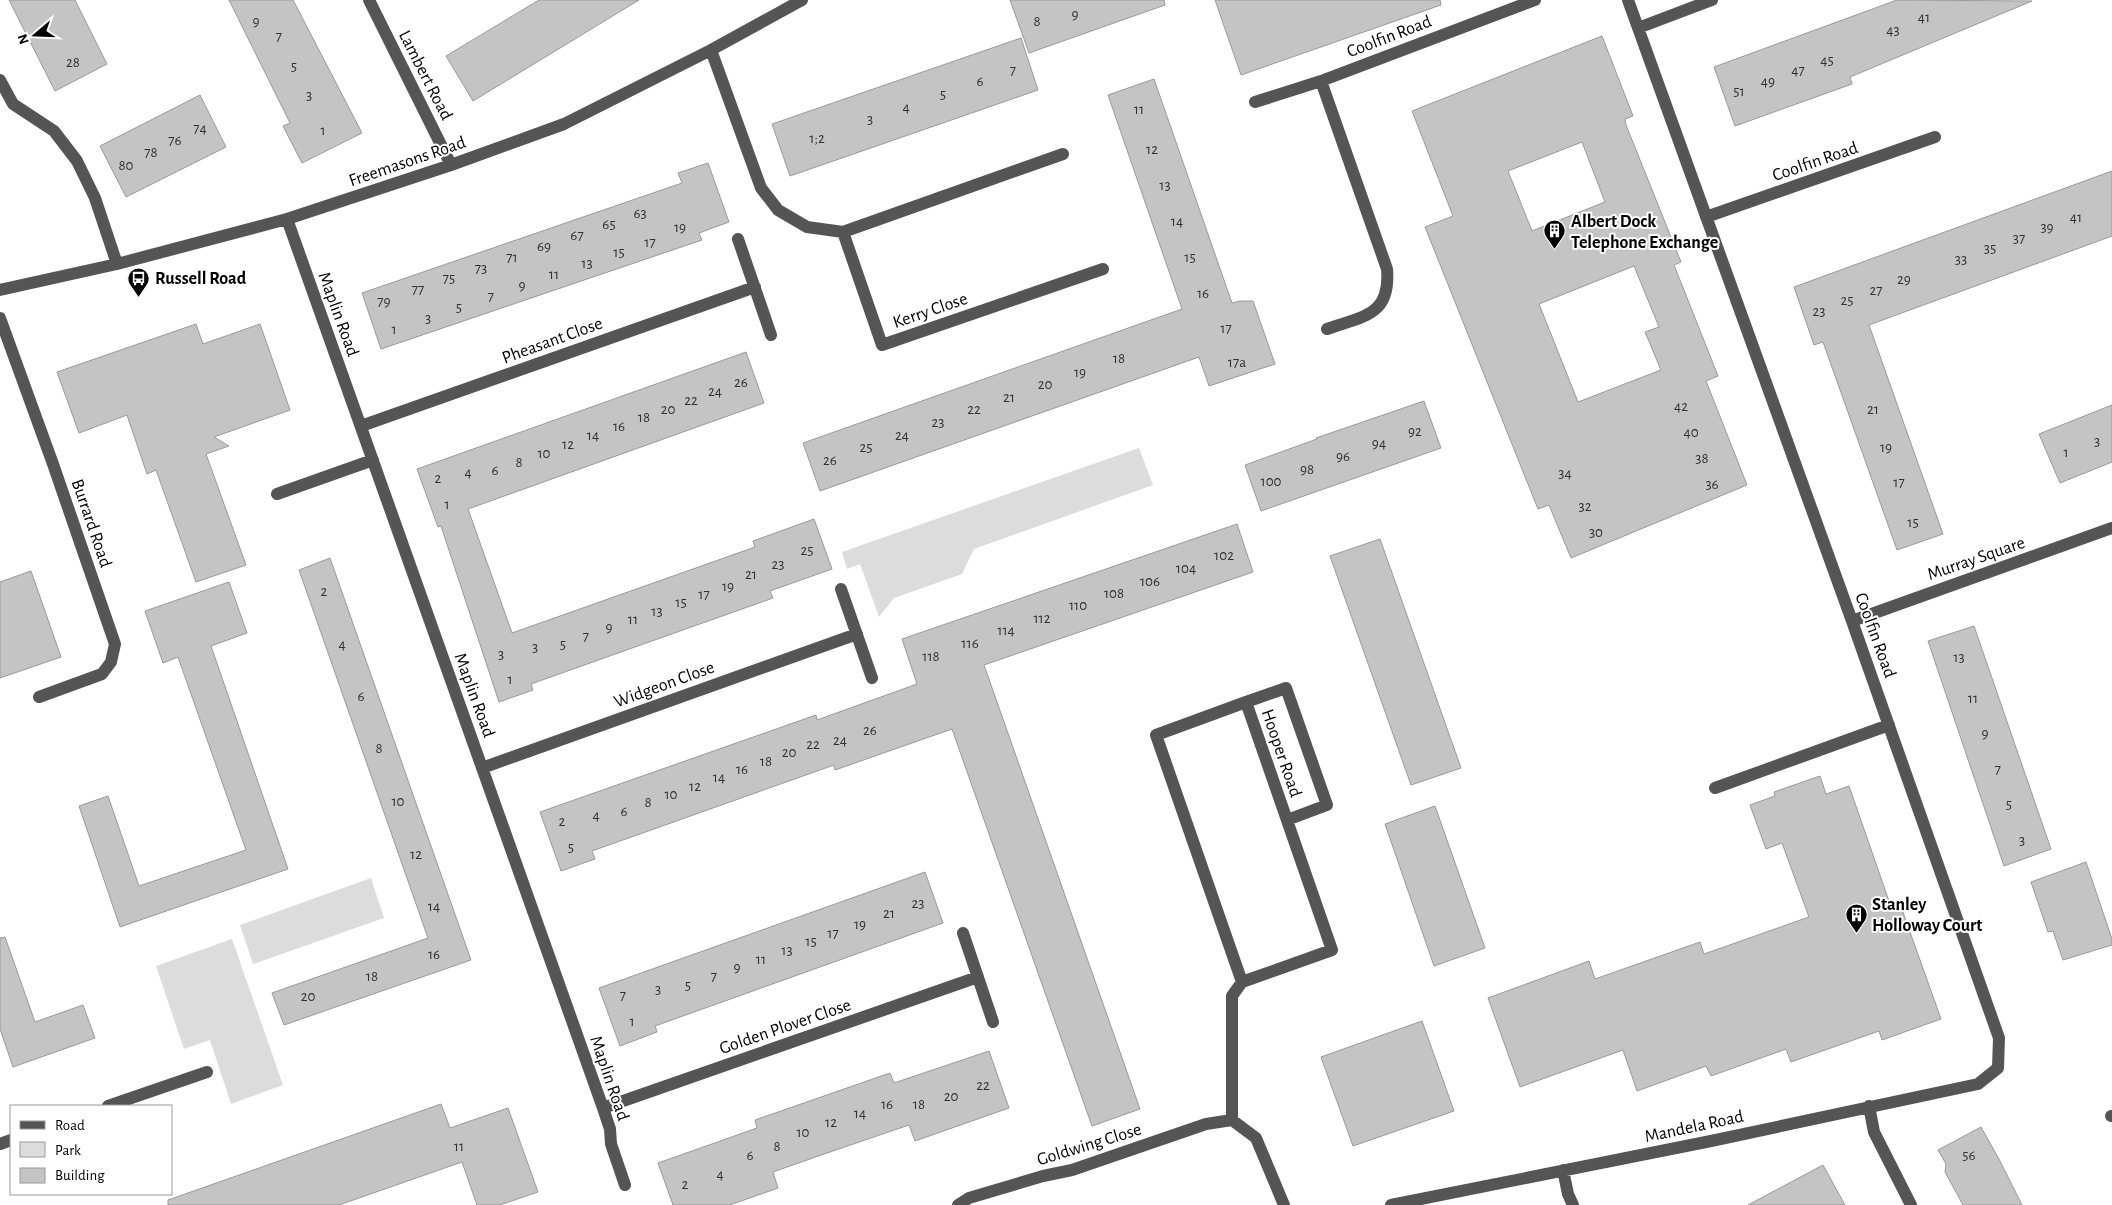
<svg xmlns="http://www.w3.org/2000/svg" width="2112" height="1205" font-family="'Alegreya Sans',sans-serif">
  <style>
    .green { fill: #dcdcdc }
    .building { fill: #c4c4c4; stroke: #999; fill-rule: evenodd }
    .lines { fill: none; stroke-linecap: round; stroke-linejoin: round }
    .minor { stroke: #555; stroke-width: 12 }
    .labels { text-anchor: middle; stroke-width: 4; stroke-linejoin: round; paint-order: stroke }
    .number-label { font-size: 15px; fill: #313131 }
    .street-label { font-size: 18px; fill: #000; stroke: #fff }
    .poi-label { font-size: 18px; font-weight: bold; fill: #000; stroke: #fff; text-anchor: start }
  </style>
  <rect width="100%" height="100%" fill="#fff"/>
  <path class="green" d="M 1139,448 L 1153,485 L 974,549 L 962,574 L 894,598 L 879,617 L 860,564 L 847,569 L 842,552 Z
    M 371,878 L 384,918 L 253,964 L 240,925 Z
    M 232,939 L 283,1085 L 231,1104 L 210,1040 L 184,1049 L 156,966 Z"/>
  <path class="building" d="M 9,0 L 75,0 L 107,64 L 55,91 Z
    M 229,0 L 293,0 L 362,133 L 302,163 L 283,126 L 290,123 Z
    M 539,0 L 639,0 L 473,101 L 446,56 Z
    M 1010,0 L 1164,0 L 1165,5 L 1029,53 Z
    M 1215,0 L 1440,0 L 1441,5 L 1241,75 Z
    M 1897,0 L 2032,1 L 1850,77 L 1852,84 L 1735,126 L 1714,67 Z
    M 1602,36 L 1633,116 L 1625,119 L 1626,125 L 1681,262 L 1674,265 L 1718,376 L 1706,381 L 1747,485 L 1571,558 L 1549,505 L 1538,509 L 1425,227 L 1453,216 L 1412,111 ZM 1582,142 L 1605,202 L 1532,231 L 1508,171 ZM 1634,266 L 1659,327 L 1645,332 L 1661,370 L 1578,402 L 1539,304 Z
    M 1021,38 L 1038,90 L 790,176 L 772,124 Z
    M 1154,79 L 1232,303 L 1240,301 L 1253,301 L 1275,364 L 1209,386 L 1199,357 L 820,491 L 803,443 L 1182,309 L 1108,95 Z
    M 200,95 L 226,147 L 126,197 L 100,146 Z
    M 708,163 L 729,222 L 699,233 L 702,240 L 381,349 L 362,293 L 682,183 L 678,173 Z
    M 2112,171 L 2112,236 L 1869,325 L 1943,534 L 1897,550 L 1823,342 L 1814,345 L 1794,287 Z
    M 196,324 L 203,344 L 260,324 L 290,410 L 214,437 L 229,446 L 206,454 L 246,565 L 196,582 L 156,470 L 147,474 L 127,415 L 79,433 L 57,372 Z
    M 746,352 L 764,403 L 468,509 L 512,633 L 755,547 L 753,541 L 814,519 L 832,569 L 770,591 L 773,598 L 531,684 L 533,690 L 499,702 L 441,526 L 438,527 L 417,469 Z
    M 1424,401 L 1441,448 L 1261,511 L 1245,465 L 1317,439 L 1316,438 Z
    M 2112,405 L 2112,462 L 2060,483 L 2039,434 Z
    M 1237,524 L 1253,572 L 984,665 L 1140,1109 L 1092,1126 L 952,729 L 835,770 L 834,765 L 592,851 L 595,859 L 561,871 L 540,812 L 816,715 L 817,720 L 917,684 L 902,639 Z
    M 1380,539 L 1461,768 L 1411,785 L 1330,556 Z
    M 330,558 L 471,960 L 284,1025 L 272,993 L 428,938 L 299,570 Z
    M 31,571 L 61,657 L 0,678 L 0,582 Z
    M 229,582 L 247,633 L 211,646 L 288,869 L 120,927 L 79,806 L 108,796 L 139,886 L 246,850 L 178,657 L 163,663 L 145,611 Z
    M 1974,626 L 2051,849 L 2004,866 L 1928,641 Z
    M 1820,776 L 1826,794 L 1849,786 L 1890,904 L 1899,901 L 1941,1019 L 1882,1040 L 1879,1031 L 1791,1062 L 1786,1049 L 1711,1076 L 1706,1066 L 1637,1091 L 1623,1050 L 1520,1087 L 1488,998 L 1589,961 L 1595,979 L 1700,942 L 1704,954 L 1809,917 L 1782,843 L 1766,849 L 1750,805 L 1775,796 L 1774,792 Z
    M 1435,806 L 1485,948 L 1434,966 L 1385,824 Z
    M 2086,862 L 2112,939 L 2112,945 L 2063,960 L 2053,931 L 2048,932 L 2031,882 Z
    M 925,872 L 943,923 L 655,1026 L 657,1032 L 620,1046 L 599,988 Z
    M 5,937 L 35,1022 L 83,1005 L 95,1038 L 13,1067 L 0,1029 L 0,938 Z
    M 1422,1021 L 1454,1111 L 1353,1146 L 1321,1057 Z
    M 989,1051 L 1009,1108 L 915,1141 L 909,1125 L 827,1153 L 773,1172 L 778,1188 L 730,1205 L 673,1205 L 658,1163 L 757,1128 L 755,1120 L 890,1073 L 894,1083 Z
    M 441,1104 L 450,1128 L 508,1108 L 538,1192 L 500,1205 L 477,1205 L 462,1162 L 339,1205 L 168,1205 L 168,1200 Z
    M 1981,1127 L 2000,1161 L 2022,1205 L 1963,1205 L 1945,1172 L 1946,1164 L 1938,1150 Z
    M 1823,1165 L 1845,1205 L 1748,1205 Z"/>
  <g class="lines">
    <path class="minor" d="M 369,0 L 451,165
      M 1638,28 L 1712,0
      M 711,50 L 761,188 L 778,210 L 807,227 L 843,232 L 1063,154
      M 0,80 L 13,104 L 54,131 L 77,161 L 95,198 L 117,264
      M 1321,81 L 1387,269 C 1391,316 1363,316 1327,329
      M 1255,102 L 1321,81 L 1535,0
      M 1706,217 L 1935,137
      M 287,219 L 603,1108 L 610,1129 L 611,1144 L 625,1185
      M 843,232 L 882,345 L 1103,269
      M 738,239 L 771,335
      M 0,290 L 117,264 L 287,219 L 451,165 L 564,124 L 711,50 L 802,0
      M 0,318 L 53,464 L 115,644 L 111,662 L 102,674 L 39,697
      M 361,426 L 755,287
      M 277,494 L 373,460
      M 841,589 L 872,678
      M 1852,621 L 2112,528
      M 1246,702 L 1286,688 L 1327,805 L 1287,820
      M 482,768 L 857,634
      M 1715,788 L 1889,725
      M 963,933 L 993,1022
      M 1242,982 L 1156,735 L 1246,702 L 1332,950 L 1242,982 L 1232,996 L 1232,1120 L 1256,1138 L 1284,1205
      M 108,1106 L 207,1072
      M 1869,1106 L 1874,1132 L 1911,1205
      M 603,1108 L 978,977
      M 2111,1116 L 2112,1116
      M 0,1144 L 11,1140
      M 1563,1170 L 1568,1194 L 1573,1205
      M 958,1205 L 969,1198 L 1043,1176 L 1072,1170 L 1206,1124 L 1232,1120
      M 1391,1205 L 1711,1141 L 1978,1084 L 1998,1068 L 1999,1038 L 1852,621 L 1628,0"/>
  </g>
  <defs>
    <symbol id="building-pin" viewBox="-11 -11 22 30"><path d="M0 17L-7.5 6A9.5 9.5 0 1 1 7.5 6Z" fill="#000" stroke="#fff"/><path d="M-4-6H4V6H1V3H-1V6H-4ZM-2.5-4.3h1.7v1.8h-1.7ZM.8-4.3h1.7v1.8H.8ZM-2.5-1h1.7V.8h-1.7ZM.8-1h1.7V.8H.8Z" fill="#fff"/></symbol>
    <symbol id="bus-pin" viewBox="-11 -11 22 30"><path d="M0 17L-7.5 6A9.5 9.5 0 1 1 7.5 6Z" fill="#000" stroke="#fff"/><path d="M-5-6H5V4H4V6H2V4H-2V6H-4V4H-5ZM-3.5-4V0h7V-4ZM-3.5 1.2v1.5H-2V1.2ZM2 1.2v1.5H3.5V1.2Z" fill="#fff"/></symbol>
  </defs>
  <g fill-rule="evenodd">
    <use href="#building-pin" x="1542" y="218" width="25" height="34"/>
    <use href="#bus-pin" x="126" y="266" width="25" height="34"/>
    <use href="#building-pin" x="1844" y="902" width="25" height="34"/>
  </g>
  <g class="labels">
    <g class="number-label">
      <text x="1075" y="19">9</text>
      <text x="1924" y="22">41</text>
      <text x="256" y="26">9</text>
      <text x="1037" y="26">8</text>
      <text x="1893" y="35">43</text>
      <text x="279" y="41">7</text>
      <text x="1827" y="65">45</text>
      <text x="73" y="67">28</text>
      <text x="294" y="71">5</text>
      <text x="1013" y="75">7</text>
      <text x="1798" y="75">47</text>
      <text x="980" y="86">6</text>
      <text x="1768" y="86">49</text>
      <text x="1739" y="96">51</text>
      <text x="943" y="99">5</text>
      <text x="309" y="100">3</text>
      <text x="906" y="112">4</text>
      <text x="1139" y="114">11</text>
      <text x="870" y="124">3</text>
      <text x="200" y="133">74</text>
      <text x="323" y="135">1</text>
      <text x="817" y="143">1;2</text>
      <text x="175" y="145">76</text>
      <text x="1152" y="154">12</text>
      <text x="151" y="157">78</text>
      <text x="126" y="170">80</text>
      <text x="1165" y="190">13</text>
      <text x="640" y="218">63</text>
      <text x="2076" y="222">41</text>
      <text x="1177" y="226">14</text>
      <text x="609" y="229">65</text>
      <text x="680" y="232">19</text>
      <text x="2047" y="232">39</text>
      <text x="577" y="240">67</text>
      <text x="2019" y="243">37</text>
      <text x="650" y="247">17</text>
      <text x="544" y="251">69</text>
      <text x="1990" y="253">35</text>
      <text x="619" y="257">15</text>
      <text x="512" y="262">71</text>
      <text x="1190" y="262">15</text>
      <text x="1961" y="264">33</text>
      <text x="587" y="268">13</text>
      <text x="481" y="273">73</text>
      <text x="554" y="279">11</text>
      <text x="449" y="283">75</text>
      <text x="1904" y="284">29</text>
      <text x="522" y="290">9</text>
      <text x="418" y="294">77</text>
      <text x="1876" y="295">27</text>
      <text x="1203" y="298">16</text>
      <text x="491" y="301">7</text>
      <text x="1847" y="305">25</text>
      <text x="384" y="306">79</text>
      <text x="459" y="312">5</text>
      <text x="1819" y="316">23</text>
      <text x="428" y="323">3</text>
      <text x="1226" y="333">17</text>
      <text x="394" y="334">1</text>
      <text x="1119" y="363">18</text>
      <text x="1237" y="367">17a</text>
      <text x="1080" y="377">19</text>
      <text x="741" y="387">26</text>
      <text x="1045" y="389">20</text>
      <text x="715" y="396">24</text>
      <text x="1009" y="402">21</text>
      <text x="691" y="405">22</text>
      <text x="1681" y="411">42</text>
      <text x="668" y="414">20</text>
      <text x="974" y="414">22</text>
      <text x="1873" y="414">21</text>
      <text x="644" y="422">18</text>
      <text x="938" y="427">23</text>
      <text x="619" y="431">16</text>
      <text x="1415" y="436">92</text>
      <text x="1691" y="437">40</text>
      <text x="593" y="440">14</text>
      <text x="902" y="440">24</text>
      <text x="2097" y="446">3</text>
      <text x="1379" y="448">94</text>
      <text x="568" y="449">12</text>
      <text x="866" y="452">25</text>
      <text x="1886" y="452">19</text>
      <text x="2066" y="457">1</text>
      <text x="544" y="458">10</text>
      <text x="1343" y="461">96</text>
      <text x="1702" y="463">38</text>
      <text x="830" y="465">26</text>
      <text x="519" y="467">8</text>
      <text x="1307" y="474">98</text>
      <text x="495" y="475">6</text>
      <text x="468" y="477">4</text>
      <text x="1565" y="478">34</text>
      <text x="438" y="483">2</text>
      <text x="1271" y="486">100</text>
      <text x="1899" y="487">17</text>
      <text x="1712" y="489">36</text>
      <text x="447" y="509">1</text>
      <text x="1585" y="511">32</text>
      <text x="1913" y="527">15</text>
      <text x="1596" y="537">30</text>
      <text x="807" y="555">25</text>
      <text x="1224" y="560">102</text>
      <text x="778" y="569">23</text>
      <text x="1186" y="573">104</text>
      <text x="751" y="579">21</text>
      <text x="1150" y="586">106</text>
      <text x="728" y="591">19</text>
      <text x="324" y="596">2</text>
      <text x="1114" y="598">108</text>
      <text x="704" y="599">17</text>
      <text x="681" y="607">15</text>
      <text x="1078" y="610">110</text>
      <text x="657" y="616">13</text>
      <text x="1042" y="623">112</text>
      <text x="633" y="624">11</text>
      <text x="609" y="632">9</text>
      <text x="1006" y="635">114</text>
      <text x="586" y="641">7</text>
      <text x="970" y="648">116</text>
      <text x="342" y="649">4</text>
      <text x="563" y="649">5</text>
      <text x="535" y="652">3</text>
      <text x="501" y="659">3</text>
      <text x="931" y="661">118</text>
      <text x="1959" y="662">13</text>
      <text x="510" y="684">1</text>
      <text x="361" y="701">6</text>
      <text x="1973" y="703">11</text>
      <text x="870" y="735">26</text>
      <text x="1985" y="738">9</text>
      <text x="840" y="745">24</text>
      <text x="813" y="749">22</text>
      <text x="379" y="753">8</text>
      <text x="789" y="757">20</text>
      <text x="766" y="766">18</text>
      <text x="742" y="774">16</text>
      <text x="1998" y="774">7</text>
      <text x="719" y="782">14</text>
      <text x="695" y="791">12</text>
      <text x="671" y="799">10</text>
      <text x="398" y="806">10</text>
      <text x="648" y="807">8</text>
      <text x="2009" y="809">5</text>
      <text x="624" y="816">6</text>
      <text x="596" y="820">4</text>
      <text x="562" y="826">2</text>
      <text x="2022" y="845">3</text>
      <text x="571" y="852">5</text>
      <text x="416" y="859">12</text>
      <text x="918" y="908">23</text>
      <text x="434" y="911">14</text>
      <text x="889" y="918">21</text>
      <text x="860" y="929">19</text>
      <text x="833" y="938">17</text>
      <text x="811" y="946">15</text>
      <text x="787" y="955">13</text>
      <text x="434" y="959">16</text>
      <text x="761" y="964">11</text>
      <text x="737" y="972">9</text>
      <text x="372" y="981">18</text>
      <text x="714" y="981">7</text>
      <text x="688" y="990">5</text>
      <text x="658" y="994">3</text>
      <text x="623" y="1000">7</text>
      <text x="308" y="1001">20</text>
      <text x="632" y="1026">1</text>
      <text x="983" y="1090">22</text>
      <text x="951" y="1101">20</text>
      <text x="887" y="1109">16</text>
      <text x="919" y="1109">18</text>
      <text x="860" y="1118">14</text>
      <text x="831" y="1127">12</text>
      <text x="803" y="1137">10</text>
      <text x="459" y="1151">11</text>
      <text x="777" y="1151">8</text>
      <text x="750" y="1160">6</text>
      <text x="1969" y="1160">56</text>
      <text x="720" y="1179">4</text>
      <text x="685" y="1189">2</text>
    </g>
    <g class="street-label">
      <text transform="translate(1389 36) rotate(-21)" y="6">Coolfin Road</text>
      <text transform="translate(426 75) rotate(63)" y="6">Lambert Road</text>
      <text transform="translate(407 161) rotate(-19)" y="6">Freemasons Road</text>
      <text transform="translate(1815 161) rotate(-19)" y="6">Coolfin Road</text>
      <text transform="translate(930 310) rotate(-19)" y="6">Kerry Close</text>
      <text transform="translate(339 314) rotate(70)" y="6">Maplin Road</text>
      <text transform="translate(552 340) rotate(-20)" y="6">Pheasant Close</text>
      <text transform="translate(92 523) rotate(71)" y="6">Burrard Road</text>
      <text transform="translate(1976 558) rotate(-19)" y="6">Murray Square</text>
      <text transform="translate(1876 635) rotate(70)" y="6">Coolfin Road</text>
      <text transform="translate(664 684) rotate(-20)" y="6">Widgeon Close</text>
      <text transform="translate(475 695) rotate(70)" y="6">Maplin Road</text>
      <text transform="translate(1282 753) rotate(71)" y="6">Hooper Road</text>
      <text transform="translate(785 1026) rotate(-19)" y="6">Golden Plover Close</text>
      <text transform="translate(610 1078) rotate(71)" y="6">Maplin Road</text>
      <text transform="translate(1694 1126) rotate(-12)" y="6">Mandela Road</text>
      <text transform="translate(1089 1144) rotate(-17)" y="6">Goldwing Close</text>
    </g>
    <g class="poi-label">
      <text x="1571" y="227">Albert Dock<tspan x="1571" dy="21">Telephone Exchange</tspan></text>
      <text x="155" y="284">Russell Road</text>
      <text x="1872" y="910">Stanley<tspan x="1872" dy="21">Holloway Court</tspan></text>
    </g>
  </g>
  <rect x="10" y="1105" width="162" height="90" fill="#ffffff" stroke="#999999"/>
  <rect x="20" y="1121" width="25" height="8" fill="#555555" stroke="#999999"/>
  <text x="55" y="1130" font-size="15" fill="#000000">Road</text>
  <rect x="20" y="1142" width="25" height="15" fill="#dcdcdc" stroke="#999999"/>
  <text x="55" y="1155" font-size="15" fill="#000000">Park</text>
  <rect x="20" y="1168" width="25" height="15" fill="#c4c4c4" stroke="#999999"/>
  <text x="55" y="1180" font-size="15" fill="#000000">Building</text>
  <g transform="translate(35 35) rotate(251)" stroke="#ffffff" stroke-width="4" paint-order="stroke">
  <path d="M0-4L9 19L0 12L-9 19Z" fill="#000000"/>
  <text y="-8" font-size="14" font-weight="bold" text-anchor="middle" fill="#000000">N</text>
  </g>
</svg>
